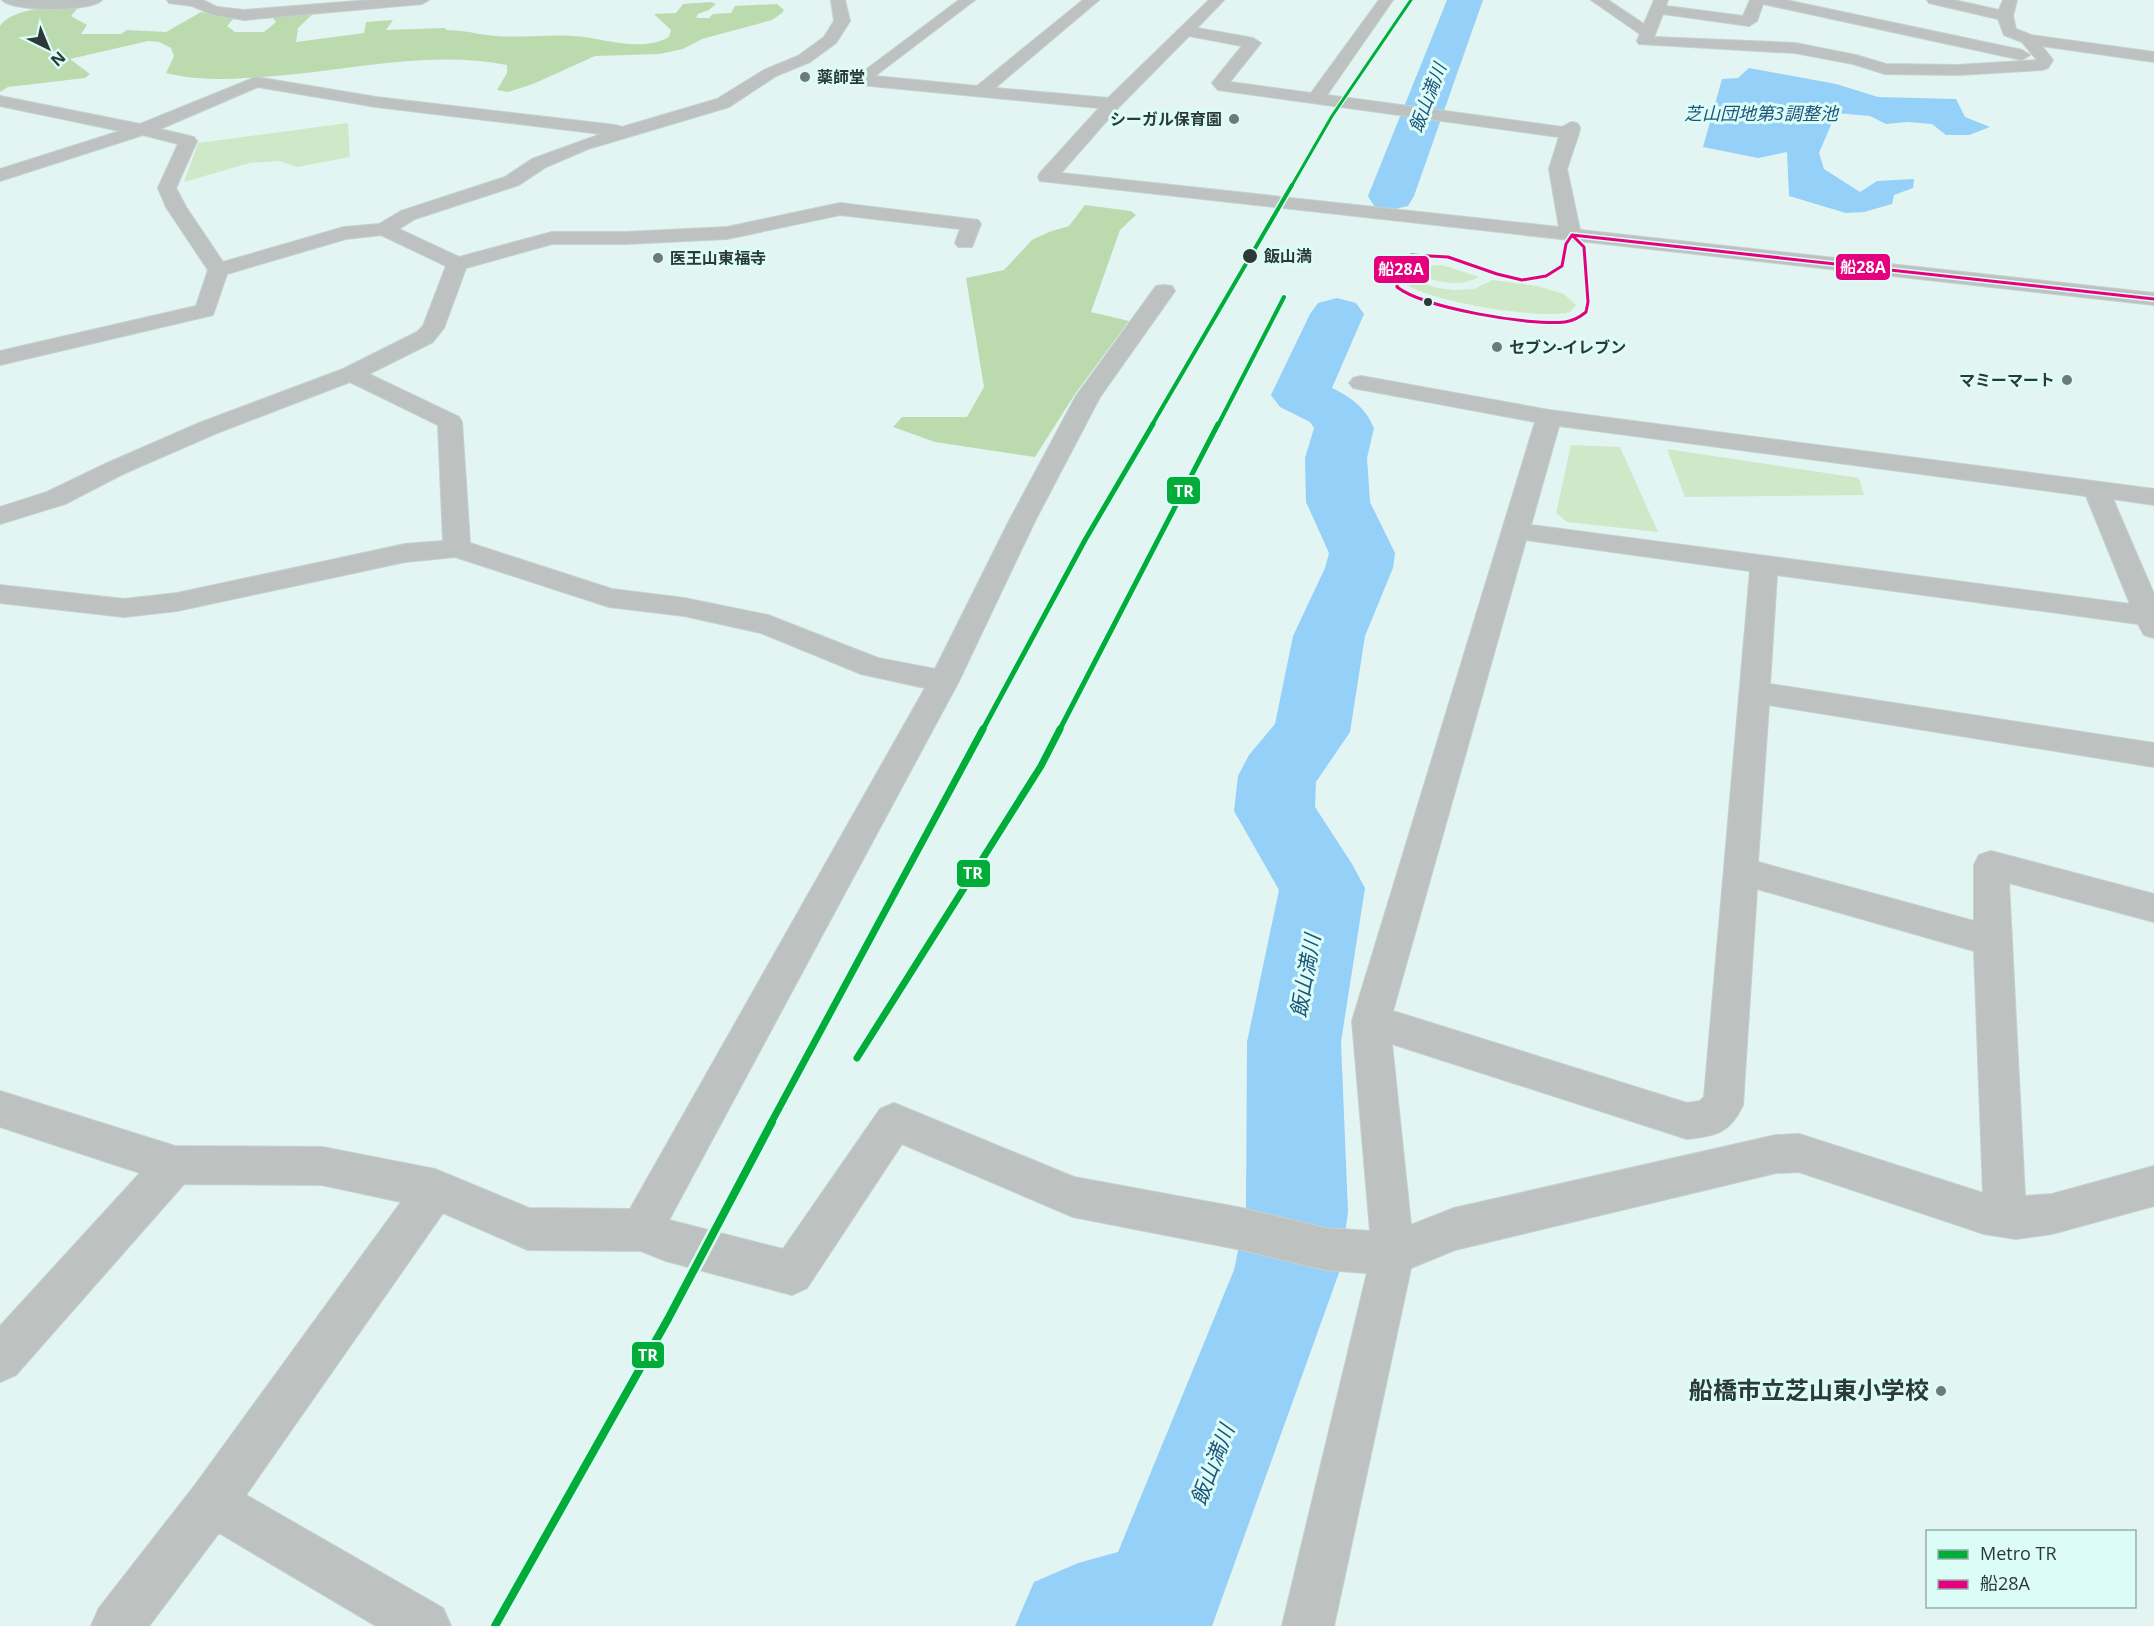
<svg xmlns="http://www.w3.org/2000/svg" width="2154" height="1626" font-family="'Open Sans','Noto Sans JP',sans-serif">
  <style>
    .green { fill: #cfe9c8 }
    .forest { fill: #bbdbaf }
    .water { fill: #95d0f8 }
    .lines { fill: none; stroke-linecap: round; stroke-linejoin: round }
    .river { fill: #95d0f8; fill-rule: evenodd }
    .minor-casing { stroke: #c4d2d0; stroke-width: 2 }
    .minor { fill: #bdc2c0; fill-rule: evenodd }
    .bus-1-casing { stroke: #dcfcf8; stroke-width: 6 }
    .bus-1 { stroke: #e5007d; stroke-width: 3 }
    .metro-1-far4-casing { stroke: #dcfcf8; stroke-width: 5 }
    .metro-1-far3-casing { stroke: #dcfcf8; stroke-width: 7 }
    .metro-1-far2-casing { stroke: #dcfcf8; stroke-width: 9 }
    .metro-1-far1-casing { stroke: #dcfcf8; stroke-width: 11 }
    .metro-1-casing { stroke: #dcfcf8; stroke-width: 13 }
    .metro-1-far4 { stroke: #02ac39; stroke-width: 3 }
    .metro-1-far3 { stroke: #02ac39; stroke-width: 4 }
    .metro-1-far2 { stroke: #02ac39; stroke-width: 5 }
    .metro-1-far1 { stroke: #02ac39; stroke-width: 7 }
    .metro-1 { stroke: #02ac39; stroke-width: 8 }
    .poi-dot { fill: #6d7b78; stroke: #dcfcf8; stroke-width: 2 }
    .stop-dot { fill: #2d3937; stroke: #dcfcf8; stroke-width: 2 }
    .labels { text-anchor: middle; stroke-width: 6; stroke-linejoin: round; paint-order: stroke }
    .far-poi-label { font-size: 16px; font-weight: bold; fill: #2d3937; stroke: #dcfcf8; text-anchor: start }
    .far-stop-label { font-size: 16px; font-weight: bold; fill: #2d3937; stroke: #dcfcf8; text-anchor: start }
    .far-water-label { font-size: 18px; font-style: italic; fill: #1d547a; stroke: #dcfcf8 }
    .water-label { font-size: 21px; font-style: italic; fill: #1d547a; stroke: #dcfcf8 }
    .near-poi-label { font-size: 24px; font-weight: bold; fill: #2d3937; stroke: #dcfcf8; text-anchor: end }
    .line-badge { stroke: #dcfcf8; stroke-width: 2 }
    .badge-label { font-size: 16px; text-anchor: middle; font-weight: bold; fill: #fff }
  </style>
  <rect width="100%" height="100%" fill="#e3f5f2"/>
  <path class="green" d="M 348,123 L 350,157 L 297,167 L 280,161 L 250,163 L 184,182 L 198,143 Z
    M 1442,265 L 1479,277 C 1457,289 1433,281 1411,272 L 1423,266 Z
    M 1407,278 L 1438,288 L 1454,290 L 1474,289 L 1493,280 L 1537,286 L 1564,294 L 1576,305 L 1570,312 C 1540,320 1435,302 1409,286 L 1406,282 Z
    M 1571,445 L 1620,447 L 1658,532 L 1567,522 L 1556,513 Z
    M 1667,449 L 1859,478 L 1864,495 L 1685,497 Z"/>
  <path class="forest" d="M 83,2 L 71,16 L 87,25 L 81,34 L 121,34 L 127,30 L 166,32 L 201,12 L 235,17 L 227,26 L 235,32 L 264,32 L 276,22 L 273,18 L 275,16 L 315,12 L 298,28 L 296,42 L 364,33 L 366,22 L 393,20 L 386,30 L 445,28 L 446,30 C 461,30 473,33 487,35 C 516,39 546,34 574,36 C 605,38 640,53 669,37 L 671,30 L 654,14 L 676,13 L 683,4 L 711,2 L 716,4 L 709,10 L 698,14 L 696,18 L 709,18 L 713,14 L 731,13 L 735,6 L 777,4 L 784,10 L 782,13 L 772,20 L 702,39 L 683,49 L 660,54 L 595,56 L 533,84 L 508,92 L 497,90 L 507,73 L 507,65 C 429,50 353,70 275,76 C 239,79 202,82 166,73 L 174,56 L 171,48 L 159,42 L 148,41 L 70,59 L 90,74 L 85,78 L 8,87 L 0,92 L 0,26 C 11,8 62,5 83,2 Z
    M 1085,205 L 1131,211 L 1136,215 L 1120,230 L 1091,312 L 1129,321 L 1075,394 L 1035,457 L 935,442 L 893,427 L 902,417 L 967,417 L 984,387 L 966,278 L 1004,270 L 1032,240 L 1049,232 L 1069,226 Z"/>
  <path class="water" d="M 1749,68 L 1836,84 L 1878,97 L 1956,99 L 1965,117 L 1990,127 L 1969,135 L 1946,135 L 1932,124 L 1908,122 L 1886,124 L 1870,116 L 1836,113 L 1819,153 L 1824,169 L 1860,192 L 1877,181 L 1914,179 L 1913,188 L 1894,195 L 1892,204 L 1864,212 L 1846,213 L 1789,196 L 1787,152 L 1758,158 L 1703,147 L 1722,79 L 1738,78 Z"/>
  <g class="lines">
    <path class="river" d="M 1447,0 L 1483,0 L 1414,196 L 1408,206 L 1391,210 L 1374,206 L 1368,196 Z
      M 1337,298 L 1356,303 L 1364,314 L 1332,388 C 1352,398 1365,407 1374,428 L 1367,458 L 1370,502 L 1395,553 L 1393,568 L 1365,636 L 1350,732 L 1316,782 L 1315,807 L 1352,864 L 1365,888 L 1341,1042 L 1348,1212 L 1340,1270 L 1212,1626 L 1015,1626 L 1034,1582 L 1078,1563 L 1118,1552 L 1234,1270 L 1246,1212 L 1247,1042 L 1279,890 L 1234,811 L 1238,776 L 1249,755 L 1275,724 L 1293,636 L 1325,568 L 1329,553 L 1306,502 L 1305,458 L 1314,428 L 1310,422 L 1280,407 L 1271,395 L 1310,314 L 1318,303 Z"/>
    <defs>
      <path id="minor" d="M 2,0 L 102,0 C 92,12 12,12 2,0 Z
        M 167,0 L 203,0 L 217,7 L 244,10 L 369,0 L 429,0 L 422,4 L 244,20 L 214,15 L 192,6 L 169,3 Z
        M 831,0 L 845,0 L 850,21 L 836,43 L 810,62 L 776,76 L 729,107 L 588,149 L 546,167 L 519,185 L 415,219 L 399,229 L 459,257 L 552,232 L 626,232 L 727,227 L 840,203 L 978,220 L 981,224 L 972,247 L 958,247 L 955,243 L 960,229 L 840,215 L 727,239 L 626,244 L 552,244 L 466,268 L 444,328 L 433,342 L 369,374 L 459,417 L 462,422 L 470,543 L 612,589 L 684,598 L 768,615 L 878,658 L 935,669 L 1009,521 L 1076,396 L 1156,286 L 1164,285 L 1172,286 L 1175,291 L 1100,397 L 1035,521 L 959,681 L 669,1220 L 783,1249 L 880,1109 L 894,1103 L 1074,1177 L 1242,1208 L 1325,1228 L 1370,1231 L 1352,1021 L 1535,422 L 1353,388 L 1349,383 L 1353,378 L 1361,376 L 1549,410 L 2154,489 L 2154,505 L 2113,499 L 2154,594 L 2154,638 L 2144,635 L 2138,624 L 1777,575 L 1770,684 L 2154,743 L 2154,767 L 1769,705 L 1758,862 L 1974,921 L 1974,865 L 1979,855 L 1991,851 L 2154,894 L 2154,922 L 2009,883 L 2025,1196 L 2052,1194 L 2154,1166 L 2154,1206 L 2052,1234 L 2016,1239 L 1984,1234 L 1799,1172 L 1776,1173 L 1455,1250 L 1411,1268 L 1334,1626 L 1282,1626 L 1367,1273 L 1325,1270 L 1242,1250 L 1073,1217 L 902,1144 L 807,1288 L 792,1295 L 666,1261 L 641,1251 L 528,1250 L 443,1213 L 246,1495 L 443,1608 L 451,1626 L 376,1626 L 219,1533 L 149,1626 L 91,1626 L 99,1608 L 195,1485 L 401,1202 L 322,1185 L 184,1184 L 16,1375 L 0,1382 L 0,1326 L 140,1173 L 0,1127 L 0,1091 L 175,1146 L 322,1147 L 435,1169 L 529,1208 L 630,1209 L 925,688 L 861,674 L 761,633 L 684,616 L 609,607 L 455,557 L 405,562 L 177,611 L 124,617 L 0,603 L 0,585 L 124,599 L 177,593 L 405,544 L 443,541 L 438,425 L 350,382 L 217,433 L 123,474 L 65,504 L 0,524 L 0,507 L 47,492 L 105,464 L 199,423 L 343,369 L 417,332 L 423,326 L 446,266 L 381,235 L 346,239 L 227,274 L 213,315 L 0,365 L 0,351 L 196,306 L 208,270 L 166,207 L 158,188 L 178,144 L 143,135 L 0,181 L 0,169 L 120,131 L 0,106 L 0,96 L 140,124 L 256,77 L 376,97 L 615,125 L 622,127 L 717,99 L 764,70 L 798,56 L 824,37 L 834,21 ZM 258,87 L 376,107 L 601,134 L 532,159 L 505,177 L 401,211 L 379,224 L 344,227 L 223,262 L 186,207 L 176,188 L 197,141 L 194,137 L 160,129 ZM 1559,426 L 2086,496 L 2130,604 L 1531,525 ZM 1526,540 L 1750,571 L 1704,1097 L 1700,1101 L 1687,1103 L 1393,1011 ZM 1757,889 L 1974,951 L 1983,1193 L 1799,1134 L 1776,1135 L 1454,1208 L 1411,1225 L 1392,1044 L 1687,1139 C 1716,1136 1730,1133 1743,1105 Z
        M 959,0 L 975,0 L 875,76 L 977,86 L 1083,0 L 1099,0 L 995,88 L 1108,98 L 1209,0 L 1224,0 L 1197,28 L 1253,38 L 1261,43 L 1230,82 L 1311,93 L 1379,0 L 1393,0 L 1327,95 L 1562,127 L 1571,122 L 1577,123 L 1580,127 L 1579,133 L 1567,169 L 1580,230 L 2154,293 L 2154,305 L 1040,181 L 1038,177 L 1040,173 L 1099,108 L 860,85 L 852,80 ZM 1189,36 L 1242,46 L 1212,83 L 1218,90 L 1559,137 L 1549,169 L 1559,227 L 1061,173 L 1118,108 Z
        M 1591,0 L 1608,0 L 1644,24 L 1654,0 L 1668,0 L 1666,6 L 1743,16 L 1750,0 L 1786,0 L 2022,50 L 2030,55 L 2022,60 L 1763,4 L 1757,21 L 1749,26 L 1663,14 L 1654,37 L 1795,43 L 1856,55 L 1886,64 L 1958,65 L 2037,60 L 2022,42 L 2004,35 L 1998,19 L 1929,3 L 1927,0 L 1954,0 L 1999,10 L 2003,0 L 2017,0 L 2013,16 L 2016,29 L 2031,35 L 2154,52 L 2154,62 L 2042,46 L 2053,60 L 2048,68 L 2042,70 L 1958,75 L 1885,74 L 1853,64 L 1795,53 L 1639,44 L 1637,41 L 1640,34 Z"/>
    </defs>
    <use href="#minor" class="minor-casing"/>
    <use href="#minor" class="minor"/>
    <defs>
      <path id="bus-1" d="M 1572,235 L 2154,299
        M 1572,235 L 1584,247 L 1588,302 L 1586,312 C 1580,317 1573,321 1565,322 C 1530,326 1424,308 1397,287 L 1398,275 L 1411,255 L 1448,257 L 1497,274 L 1522,280 L 1546,276 L 1562,266 L 1566,244 Z"/>
    </defs>
    <use href="#bus-1" class="bus-1-casing"/>
    <use href="#bus-1" class="bus-1"/>
    <defs>
      <path id="metro-1-far4" d="M 1291,187 L 1332,116 L 1411,0"/>
      <path id="metro-1-far3" d="M 1152,425 L 1292,185
        M 1218,425 L 1284,297"/>
      <path id="metro-1-far2" d="M 982,731 L 1085,540 L 1153,424
        M 1059,731 L 1218,424"/>
      <path id="metro-1-far1" d="M 857,1058 L 1041,766 L 1060,729
        M 771,1123 L 983,729"/>
      <path id="metro-1" d="M 495,1626 L 668,1319 L 772,1122"/>
    </defs>
    <use href="#metro-1-far4" class="metro-1-far4-casing"/>
    <use href="#metro-1-far3" class="metro-1-far3-casing"/>
    <use href="#metro-1-far2" class="metro-1-far2-casing"/>
    <use href="#metro-1-far1" class="metro-1-far1-casing"/>
    <use href="#metro-1" class="metro-1-casing"/>
    <use href="#metro-1-far4" class="metro-1-far4"/>
    <use href="#metro-1-far3" class="metro-1-far3"/>
    <use href="#metro-1-far2" class="metro-1-far2"/>
    <use href="#metro-1-far1" class="metro-1-far1"/>
    <use href="#metro-1" class="metro-1"/>
  </g>
  <g class="poi-dot">
    <circle cx="805" cy="77" r="6"/>
    <circle cx="1234" cy="119" r="6"/>
    <circle cx="658" cy="258" r="6"/>
    <circle cx="1497" cy="347" r="6"/>
    <circle cx="2067" cy="380" r="6"/>
    <circle cx="1941" cy="1391" r="6"/>
  </g>
  <g class="stop-dot">
    <circle cx="1250" cy="256" r="8"/>
    <circle cx="1428" cy="302" r="5"/>
  </g>
  <g class="labels">
    <g class="far-poi-label">
      <text x="817" y="83">薬師堂</text>
      <text x="1222" y="125" text-anchor="end">シーガル保育園</text>
      <text x="670" y="264">医王山東福寺</text>
      <text x="1509" y="353">セブン-イレブン</text>
      <text x="2055" y="386" text-anchor="end">マミーマート</text>
    </g>
    <g class="far-stop-label">
      <text x="1264" y="262">飯山満</text>
    </g>
    <g class="far-water-label">
      <text transform="translate(1428 98) rotate(-69)" y="6">飯山満川</text>
      <text x="1761" y="120">芝山団地第3調整池</text>
    </g>
    <g class="water-label">
      <text transform="translate(1306 976) rotate(-80)" y="7">飯山満川</text>
      <text transform="translate(1213 1465) rotate(-69)" y="7">飯山満川</text>
    </g>
    <g class="near-poi-label">
      <text x="1929" y="1399">船橋市立芝山東小学校</text>
    </g>
  </g>
  <g class="line-badge">
    <rect x="1835" y="253" width="56" height="28" rx="6" fill="#e5007d"/>
    <rect x="1373" y="255" width="57" height="29" rx="6" fill="#e5007d"/>
    <rect x="1166" y="476" width="35" height="29" rx="6" fill="#02ac39"/>
    <rect x="956" y="859" width="35" height="29" rx="6" fill="#02ac39"/>
    <rect x="631" y="1341" width="34" height="28" rx="6" fill="#02ac39"/>
  </g>
  <g class="badge-label">
    <text x="1863" y="273">船28A</text>
    <text x="1401" y="275">船28A</text>
    <text x="1184" y="497">TR</text>
    <text x="973" y="879">TR</text>
    <text x="648" y="1361">TR</text>
  </g>
  <rect x="1926" y="1530" width="210" height="78" fill="#dcfcf8" stroke="#96aeab" stroke-width="1.5"/>
  <rect x="1938" y="1550" width="30" height="9" fill="#02ac39" stroke="#96aeab" stroke-width="1.5"/>
  <text x="1980" y="1560" font-size="18" fill="#2d3937">Metro TR</text>
  <rect x="1938" y="1580" width="30" height="9" fill="#e5007d" stroke="#96aeab" stroke-width="1.5"/>
  <text x="1980" y="1590" font-size="18" fill="#2d3937">船28A</text>
  <g transform="translate(48 48) rotate(137)" stroke="#dcfcf8" stroke-width="4.5" paint-order="stroke">
  <path d="M0-4.5L10 22L0 15L-10 22Z" fill="#2d3937"/>
  <text y="-9" font-size="16" font-weight="bold" text-anchor="middle" fill="#2d3937">N</text>
  </g>
</svg>
